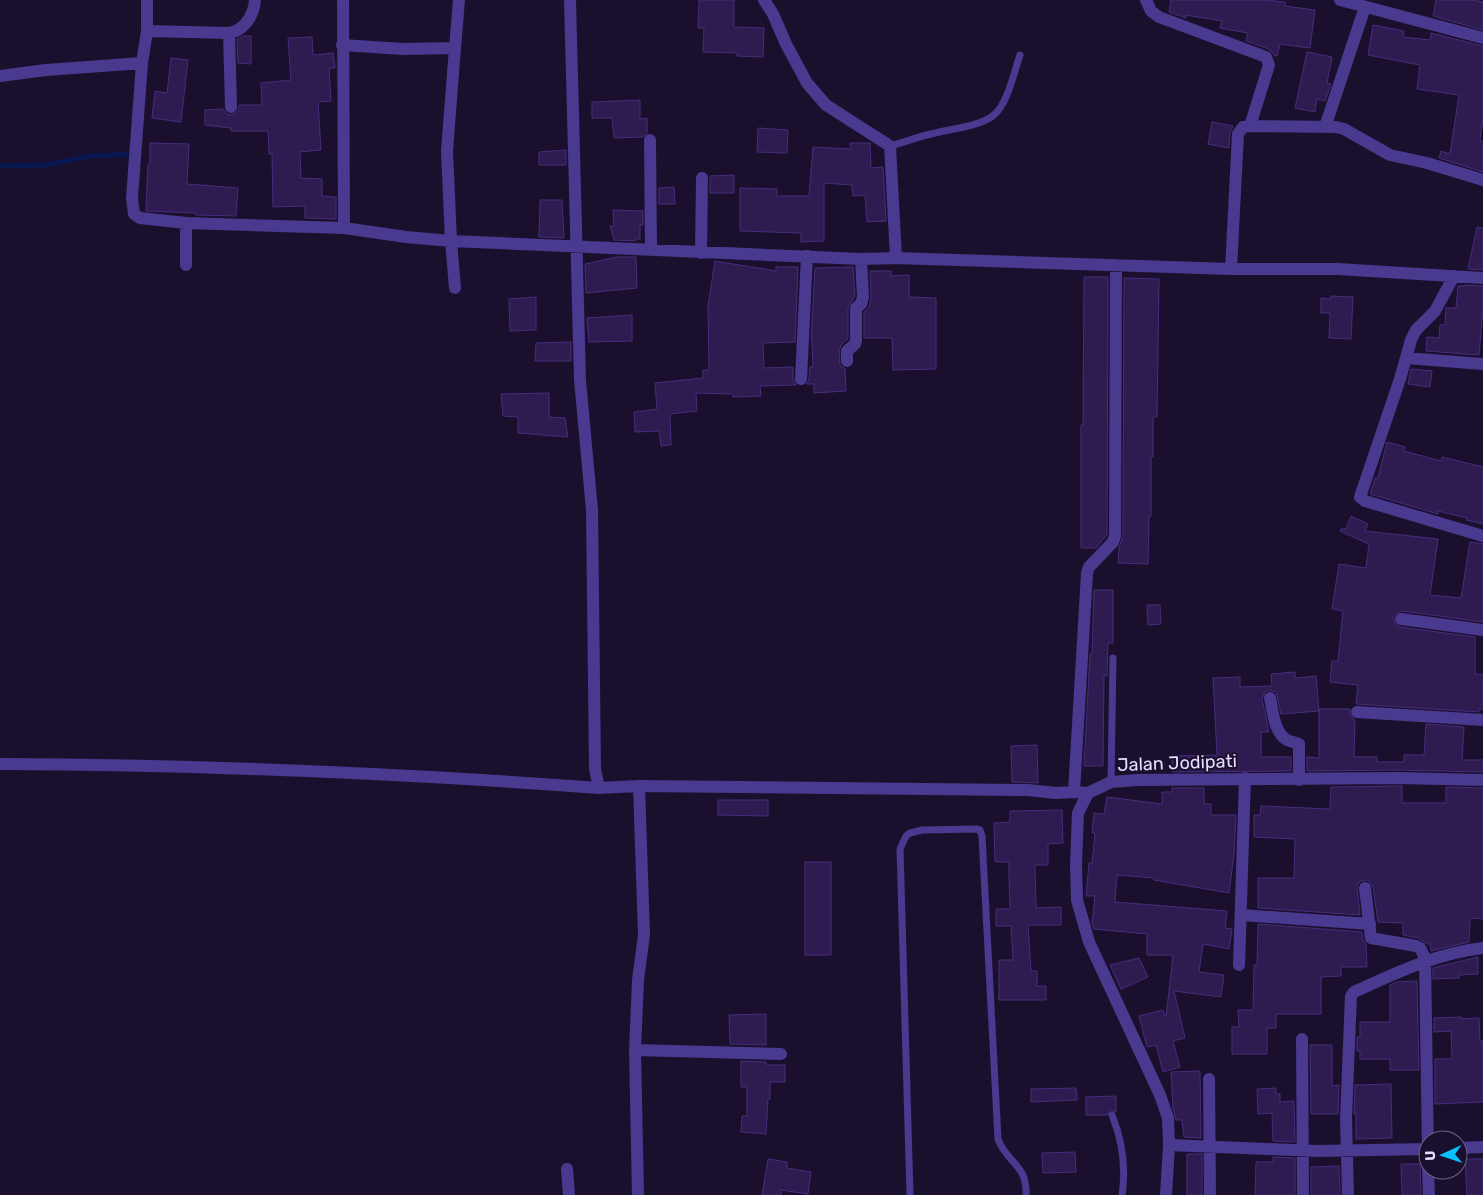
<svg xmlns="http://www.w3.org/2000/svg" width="1483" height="1195" font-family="Rubik,sans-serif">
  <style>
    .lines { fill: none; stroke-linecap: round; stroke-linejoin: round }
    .stream { stroke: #08174f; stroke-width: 5 }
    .building { fill: #2e1b50; stroke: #482c7d }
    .service { stroke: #49398f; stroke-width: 7 }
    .minor { stroke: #49398f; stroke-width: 12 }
    .tertiary { stroke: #49398f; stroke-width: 12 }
    .labels { text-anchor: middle; stroke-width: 4; stroke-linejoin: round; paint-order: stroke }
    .street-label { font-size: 18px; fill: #e6ddff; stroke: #1a102e }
  </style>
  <rect width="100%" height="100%" fill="#1a102e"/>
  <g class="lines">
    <path class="stream" d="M 0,166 L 46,165 L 90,156 L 134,154"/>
  </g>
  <path class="building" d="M 699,0 L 734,0 L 734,27 L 764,28 L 763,57 L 737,56 L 737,53 L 703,52 L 704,28 L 698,28 Z
    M 1171,0 L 1264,0 L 1285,2 L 1285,6 L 1315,10 L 1310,48 L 1280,44 L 1277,56 L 1274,55 L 1269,49 L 1246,41 L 1248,33 L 1220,28 L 1222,21 L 1186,15 L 1186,18 L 1183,17 L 1169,12 Z
    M 1436,0 L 1473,0 L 1483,2 L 1483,30 L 1433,16 Z
    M 1373,25 L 1404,31 L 1403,37 L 1430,40 L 1431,33 L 1483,46 L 1483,119 L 1480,139 L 1481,142 L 1483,142 L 1483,172 L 1439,158 L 1441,151 L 1450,154 L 1459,95 L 1417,89 L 1420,65 L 1368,55 Z
    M 244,36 L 251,36 L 251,64 L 238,63 L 237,39 Z
    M 312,37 L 313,55 L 333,53 L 335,68 L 329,68 L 331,101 L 318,102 L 321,150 L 300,152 L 301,178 L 322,179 L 322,196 L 336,197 L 336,219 L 305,218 L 305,206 L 273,207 L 272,154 L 269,154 L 268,131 L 231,131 L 231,128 L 205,125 L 205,110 L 223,109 L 227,114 L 232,115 L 238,111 L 239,105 L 262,105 L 261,83 L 291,80 L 288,38 Z
    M 1307,52 L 1332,57 L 1327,83 L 1331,84 L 1325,101 L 1317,99 L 1315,112 L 1295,108 Z
    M 171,58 L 188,60 L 181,122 L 152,118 L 155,91 L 167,93 Z
    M 640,100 L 640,119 L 647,118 L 647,133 L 643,137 L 614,138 L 612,118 L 592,118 L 592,102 Z
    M 1212,122 L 1233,126 L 1230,133 L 1229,148 L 1208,144 Z
    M 758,128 L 788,130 L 787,153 L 757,152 Z
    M 150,143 L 189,144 L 187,184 L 238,188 L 236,216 L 196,215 L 196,213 L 146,211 L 148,164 L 150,164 Z
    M 850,143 L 870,143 L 871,168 L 883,167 L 886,221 L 867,222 L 865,195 L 853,196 L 852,185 L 824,183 L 824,241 L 801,242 L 801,233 L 740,231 L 740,188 L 777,189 L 777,196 L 809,196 L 813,147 L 851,149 Z
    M 566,150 L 566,165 L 539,165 L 539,152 Z
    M 734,175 L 734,193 L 710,193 L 710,176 Z
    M 674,187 L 675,204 L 659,204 L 659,188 Z
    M 540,200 L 562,200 L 564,238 L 539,237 Z
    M 613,210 L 643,211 L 643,225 L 640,225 L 640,239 L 635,239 L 635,241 L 614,240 L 610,226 L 614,226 Z
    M 1477,227 L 1483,228 L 1483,270 L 1468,269 Z
    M 617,257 L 636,257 L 637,288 L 586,293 L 585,264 Z
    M 715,261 L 776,271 L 776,267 L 798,267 L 795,342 L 763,343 L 764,368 L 793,367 L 793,379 L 796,385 L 760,386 L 761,396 L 733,397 L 733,394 L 696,393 L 697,411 L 670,414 L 671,445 L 661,446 L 659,431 L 635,432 L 634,412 L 657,409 L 655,383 L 703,378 L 703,370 L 709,370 L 708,306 Z
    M 853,267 L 855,296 L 848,308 L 848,339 L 841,345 L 839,351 L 840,365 L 845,369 L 846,391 L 814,393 L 814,384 L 807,384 L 809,379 L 810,367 L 813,367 L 812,341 L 811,341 L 815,268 Z
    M 870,271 L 891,271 L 891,276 L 909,275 L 909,297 L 936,298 L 936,369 L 893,370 L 892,338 L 864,338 L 864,312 L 869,307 L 871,297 Z
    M 1084,277 L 1108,277 L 1107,535 L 1096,548 L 1081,548 L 1081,425 L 1083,425 Z
    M 1124,278 L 1159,279 L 1157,417 L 1153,417 L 1153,457 L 1151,457 L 1151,516 L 1149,516 L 1148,564 L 1118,563 L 1119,548 L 1123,536 Z
    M 1465,285 L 1483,286 L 1483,308 L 1479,355 L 1426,351 L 1427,337 L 1439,338 L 1440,325 L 1445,325 L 1446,308 L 1456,308 L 1458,286 L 1464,286 Z
    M 1331,296 L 1353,297 L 1351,339 L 1329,338 L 1330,313 L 1321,313 L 1321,298 L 1331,299 Z
    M 536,297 L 536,330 L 510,331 L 509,299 Z
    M 632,315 L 632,341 L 589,342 L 587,318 Z
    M 571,342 L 571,361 L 535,361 L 536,343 Z
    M 1411,369 L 1432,371 L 1430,387 L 1408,384 Z
    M 549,393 L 549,417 L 565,418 L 568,437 L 518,433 L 518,417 L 503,416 L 501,394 Z
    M 1387,442 L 1405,447 L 1404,451 L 1441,461 L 1442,457 L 1483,467 L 1483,524 L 1466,520 L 1467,518 L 1438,511 L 1438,514 L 1370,494 L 1375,478 L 1378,478 Z
    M 1351,516 L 1368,524 L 1365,531 L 1438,539 L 1430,595 L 1461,598 L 1470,542 L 1483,544 L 1483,622 L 1402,611 L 1395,614 L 1393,618 L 1396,625 L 1400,627 L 1475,637 L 1475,674 L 1483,675 L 1483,709 L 1479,709 L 1479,712 L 1356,704 L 1358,685 L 1330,682 L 1332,661 L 1338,661 L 1343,611 L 1332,609 L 1339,564 L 1366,568 L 1369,544 L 1340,531 L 1341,529 L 1346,529 Z
    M 1094,590 L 1113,590 L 1113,643 L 1108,643 L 1107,676 L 1104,675 L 1103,766 L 1084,766 L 1090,654 L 1092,654 Z
    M 1147,605 L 1160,605 L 1161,624 L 1148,625 Z
    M 1295,672 L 1295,678 L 1316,676 L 1319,711 L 1281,714 L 1276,692 L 1269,690 L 1265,692 L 1262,699 L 1269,732 L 1261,732 L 1261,757 L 1291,757 L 1291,771 L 1172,772 L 1172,756 L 1217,755 L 1213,678 L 1240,677 L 1240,687 L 1272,686 L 1271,674 Z
    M 1319,709 L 1350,709 L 1350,715 L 1355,720 L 1354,757 L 1377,757 L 1377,762 L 1404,762 L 1404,755 L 1424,755 L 1426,724 L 1464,727 L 1462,760 L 1483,760 L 1483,772 L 1399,770 L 1307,771 L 1307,757 L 1319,758 Z
    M 1037,745 L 1038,783 L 1012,782 L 1011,746 Z
    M 1402,786 L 1402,803 L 1446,803 L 1446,787 L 1483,788 L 1483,919 L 1470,918 L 1469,942 L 1431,951 L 1430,944 L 1427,944 L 1418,938 L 1403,935 L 1403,923 L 1378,922 L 1373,887 L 1368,880 L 1361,881 L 1357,885 L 1360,915 L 1258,908 L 1258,878 L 1294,878 L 1295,839 L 1254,837 L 1254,815 L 1260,815 L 1261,806 L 1330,809 L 1331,787 Z
    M 1172,788 L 1204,788 L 1204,804 L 1211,804 L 1211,815 L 1236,815 L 1234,854 L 1229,893 L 1154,880 L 1154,878 L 1117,875 L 1115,902 L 1227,911 L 1225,928 L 1232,929 L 1229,949 L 1203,944 L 1199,972 L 1224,975 L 1221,997 L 1174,991 L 1185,1038 L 1173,1041 L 1180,1067 L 1163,1072 L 1156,1045 L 1147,1047 L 1139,1016 L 1163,1010 L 1166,1017 L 1173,955 L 1147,955 L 1147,934 L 1094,929 L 1092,924 L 1095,896 L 1086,896 L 1089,863 L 1092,863 L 1095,833 L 1092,833 L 1094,813 L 1104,814 L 1107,797 L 1162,804 L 1162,792 L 1172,792 Z
    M 718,800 L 768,800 L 768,816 L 718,815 Z
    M 1062,810 L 1063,843 L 1048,844 L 1048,865 L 1035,865 L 1036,908 L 1061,907 L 1061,925 L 1028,925 L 1031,971 L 1037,971 L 1037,986 L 1046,986 L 1046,1000 L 999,1000 L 999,960 L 1013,960 L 1011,926 L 996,926 L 996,909 L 1010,909 L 1009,875 L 1009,862 L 995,862 L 994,823 L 1010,822 L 1010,811 Z
    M 805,862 L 831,862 L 831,955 L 805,955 Z
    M 1258,924 L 1362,932 L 1363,940 L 1366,944 L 1367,967 L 1341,967 L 1341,976 L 1321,977 L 1321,1014 L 1276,1014 L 1276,1028 L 1267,1028 L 1267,1054 L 1232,1054 L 1232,1027 L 1239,1027 L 1238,1010 L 1253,1010 L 1254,965 L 1257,965 Z
    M 1478,957 L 1478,974 L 1459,975 L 1459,978 L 1433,979 L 1433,968 Z
    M 1139,958 L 1148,977 L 1121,989 L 1110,965 Z
    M 1417,981 L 1419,1070 L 1390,1070 L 1390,1059 L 1360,1059 L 1360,1051 L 1357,1051 L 1357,1037 L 1360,1037 L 1360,1022 L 1390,1022 L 1390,985 L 1397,982 Z
    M 766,1014 L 766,1045 L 730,1044 L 729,1015 Z
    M 1462,1017 L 1462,1019 L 1479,1018 L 1480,1041 L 1483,1041 L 1483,1102 L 1435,1104 L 1435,1059 L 1452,1059 L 1451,1031 L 1434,1032 L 1434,1018 Z
    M 1310,1045 L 1332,1045 L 1332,1086 L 1339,1085 L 1338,1114 L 1311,1114 Z
    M 741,1061 L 766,1062 L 767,1065 L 785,1065 L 785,1082 L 770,1082 L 770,1099 L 768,1099 L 766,1134 L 741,1132 L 742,1116 L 747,1116 L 747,1087 L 741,1087 Z
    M 1200,1071 L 1201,1138 L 1184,1137 L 1182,1120 L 1176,1120 L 1173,1108 L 1171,1072 Z
    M 1391,1084 L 1392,1138 L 1356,1139 L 1356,1114 L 1354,1114 L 1355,1085 Z
    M 1076,1088 L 1077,1100 L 1031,1102 L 1031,1089 Z
    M 1276,1088 L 1276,1094 L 1280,1094 L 1280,1102 L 1294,1101 L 1295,1142 L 1273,1141 L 1272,1113 L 1258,1114 L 1257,1089 Z
    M 1116,1096 L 1116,1112 L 1111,1110 L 1107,1115 L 1086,1115 L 1086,1097 Z
    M 1075,1152 L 1076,1172 L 1043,1173 L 1042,1153 Z
    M 1187,1154 L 1202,1154 L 1202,1195 L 1187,1195 Z
    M 1273,1157 L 1295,1158 L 1295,1195 L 1255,1195 L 1256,1162 L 1273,1162 Z
    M 768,1159 L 787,1162 L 787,1168 L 811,1172 L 808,1194 L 781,1190 L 781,1195 L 762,1195 Z
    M 1465,1159 L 1483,1159 L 1483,1195 L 1467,1195 Z
    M 1401,1164 L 1422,1164 L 1420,1170 L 1421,1195 L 1402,1195 Z
    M 1339,1166 L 1340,1195 L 1311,1195 L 1311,1167 Z"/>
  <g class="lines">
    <path class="service" d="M 890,146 C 905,142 920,136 935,133 C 952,129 981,126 994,115 C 1008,103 1014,72 1020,55
      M 1111,782 L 1113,658
      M 1112,1115 C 1122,1140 1126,1169 1122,1195
      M 910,1195 L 900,849 L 906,836 L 910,833 L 922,830 L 976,829 L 980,830 L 982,836 L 998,1139 C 1007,1164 1027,1163 1026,1195"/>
    <path class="minor" d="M 343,0 L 344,228
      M 570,0 L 580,380 L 592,510 L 595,769 L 599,788 L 639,786 L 1028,790 L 1056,793 L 1074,792 L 1088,793
      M 764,0 L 773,14 L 786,44 L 807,83 L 826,105 L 890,146 L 896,258
      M 1146,0 L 1151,11 L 1159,17 L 1266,57 L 1269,65 L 1250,126
      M 1340,0 L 1483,38
      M 147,31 L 229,33 C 244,31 254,15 255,0
      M 229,33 L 231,107
      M 342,45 L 403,49 L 455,48 L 447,151 L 451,241 L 455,288
      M 455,48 L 459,0
      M 142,63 L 132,198 L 134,214 L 140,218 L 186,223 L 344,228 L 406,237 L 451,241 L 861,259 L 896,258 L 1231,269 L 1338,269 L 1483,278
      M 0,76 L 46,70 L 142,63 L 147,31 L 147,0
      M 1325,127 L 1365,7
      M 650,140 L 651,249
      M 701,253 L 702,178
      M 186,265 L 186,223
      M 1231,269 L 1238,134 L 1243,127 L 1250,126 L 1336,127 L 1344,129 L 1390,155 L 1427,163 L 1483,180
      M 1454,276 L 1435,311 L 1416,330 L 1411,340 L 1400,379 L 1360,497 L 1365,501 L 1483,536
      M 1406,358 L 1483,364
      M 847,361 L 847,351 L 855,344 L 856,340 L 856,308 L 861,304 L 863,297 L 861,259
      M 801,379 L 807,256
      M 1401,619 L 1483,630
      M 1270,698 C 1273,712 1274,732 1287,740 C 1291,742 1295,742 1299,744 L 1299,780
      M 1357,712 L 1483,720
      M 0,764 C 200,765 399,773 599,788
      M 1074,792 L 1087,573 L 1089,567 L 1113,542 L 1115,536 L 1116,265
      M 1365,888 L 1371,938 L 1416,946 L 1420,948 L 1425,958 L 1428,1153
      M 1241,915 L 1370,924
      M 1239,965 L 1245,778
      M 1302,1039 L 1303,1195
      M 635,1050 L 781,1054
      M 1209,1079 L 1210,1195
      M 1169,1145 L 1317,1151 L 1428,1149
      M 1458,1148 L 1483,1147
      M 567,1169 L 569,1195
      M 1428,1170 L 1429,1195
      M 638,1195 L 635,1050 L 638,980 L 644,935 L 639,786
      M 1348,1195 L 1346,1118 L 1351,996 L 1354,992 C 1396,973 1437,953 1483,948"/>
    <path class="tertiary" d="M 1166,1195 L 1169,1145 L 1168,1118 L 1160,1095 L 1089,942 L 1077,900 L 1076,865 L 1078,813 L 1088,793 L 1111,782 L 1137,780 L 1399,778 L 1483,780"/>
  </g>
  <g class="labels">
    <g class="street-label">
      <text transform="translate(1177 763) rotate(-2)" y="6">Jalan Jodipati</text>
    </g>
  </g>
  <g transform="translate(1443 1155) rotate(267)"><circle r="24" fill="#1a102e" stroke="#6c6282"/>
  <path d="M0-4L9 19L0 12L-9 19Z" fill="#09c1ff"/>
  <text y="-8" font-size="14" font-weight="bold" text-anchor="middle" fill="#e6ddff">U</text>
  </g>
</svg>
